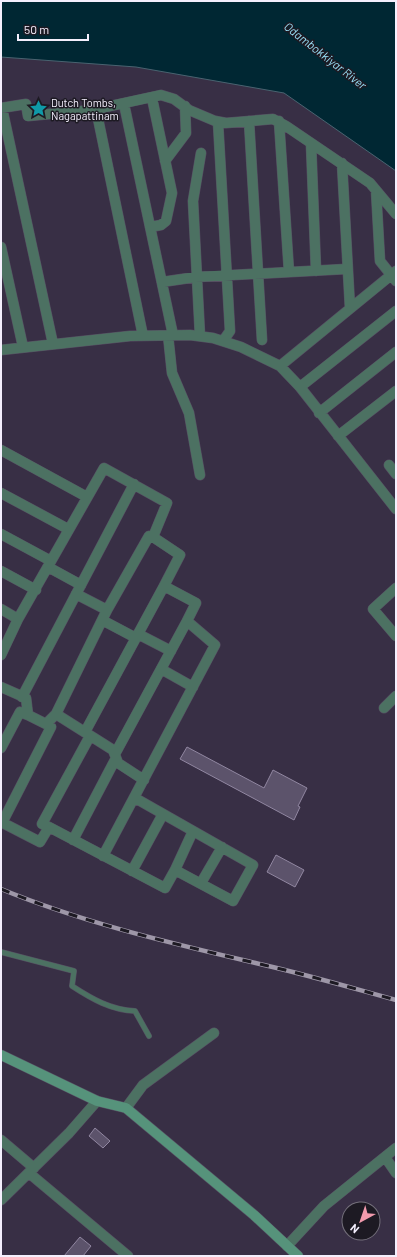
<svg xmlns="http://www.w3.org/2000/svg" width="397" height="1257" font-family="Barlow,sans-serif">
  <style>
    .water { fill: #002733; stroke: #496370 }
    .building { fill: #5c536b; stroke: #9187a1 }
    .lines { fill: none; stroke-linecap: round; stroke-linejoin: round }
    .lane-casing { stroke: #564e62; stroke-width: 6 }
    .street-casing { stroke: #564e62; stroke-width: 11 }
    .secondary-casing { stroke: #564e62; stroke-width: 11 }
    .lane { stroke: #4c7162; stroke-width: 5 }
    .street { stroke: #4c7162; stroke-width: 10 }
    .secondary { stroke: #56937b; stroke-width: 10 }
    .rail-casing { stroke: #9e97a8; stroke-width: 4.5 }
    .rail { stroke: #1d1a23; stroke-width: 3; stroke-dasharray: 9; stroke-linecap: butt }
    .labels { text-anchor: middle; stroke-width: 3; stroke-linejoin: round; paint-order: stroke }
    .poi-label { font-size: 11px; fill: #f4effd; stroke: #1d1a23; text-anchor: start }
    .water-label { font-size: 12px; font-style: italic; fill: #97dff6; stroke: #1d1a23 }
  </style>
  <rect width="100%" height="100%" fill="#382f45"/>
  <path class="water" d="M 1,1 L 396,1 L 396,171 L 284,93 L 136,67 L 1,57 Z"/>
  <path class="building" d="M 187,747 L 264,788 L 273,770 L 307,788 L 298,806 L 300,807 L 294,820 L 180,759 Z
    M 276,855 L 304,870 L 295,887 L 267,872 Z
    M 95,1128 L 110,1141 L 103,1148 L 89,1136 Z
    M 80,1237 L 91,1246 L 83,1256 L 64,1256 Z"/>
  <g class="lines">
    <defs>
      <path id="lane" d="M 1,952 L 74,971 L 72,986 C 92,999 111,1010 135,1011 L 149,1036"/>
      <path id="street" d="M 124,104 L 173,335
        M 1,108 L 26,104 L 28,116 L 92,110 L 161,95 L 174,99 L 189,110 L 215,121 L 226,123 L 273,119 L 286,126 L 370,183 L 396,214
        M 2,108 L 53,344
        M 96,109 L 143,336
        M 249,121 L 262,340
        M 279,121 L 289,272
        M 218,122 L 230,331 L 223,341
        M 311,143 L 316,271
        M 165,161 L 186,133 L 185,106
        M 342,163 L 350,308
        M 376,190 L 380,261 L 396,281
        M 150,227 L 161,225 L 166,221 L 172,193 L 152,98
        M 1,247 L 23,347
        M 162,282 L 196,277 L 346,269
        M 168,335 L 172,373 L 189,413 L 200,475
        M 200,336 L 193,201 L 201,153
        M 1,350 L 130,336 L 190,335 L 213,338 L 241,347 L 280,366 L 300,387 L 396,509
        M 280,366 L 396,271
        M 300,387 L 396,311
        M 319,413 L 396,352
        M 338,436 L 396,391
        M 1,450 L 87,497
        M 389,465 L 396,474
        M 1,493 L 68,529
        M 1,534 L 51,561
        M 48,567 L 81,585
        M 1,571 L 36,590
        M 396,588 L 373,609 L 396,636
        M 76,594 L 107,610
        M 1,609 L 18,619
        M 102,620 L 136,638
        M 138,634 L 171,651
        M 1,655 L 18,619 L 104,468 L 167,503 L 153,537 L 180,555 L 164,586 L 196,603 L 187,621 L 215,645 L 103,856
        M 161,669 L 193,687
        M 1,687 L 26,698 L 28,715 L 46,724 L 56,714 L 113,750 L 118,763 L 144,780
        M 22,697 L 134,484
        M 384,708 L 396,696
        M 56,714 L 107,610 L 149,536 L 153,537
        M 85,732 L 164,586
        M 1,748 L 20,712 L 28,715
        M 115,754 L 187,621
        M 1,822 L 40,842 L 49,827 L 165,888 L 175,870 L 233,901 L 253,865 L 135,798
        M 2,823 L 51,727 L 46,724
        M 49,827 L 42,824 L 90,736
        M 73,840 L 116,758
        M 175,870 L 193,831
        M 132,871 L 163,814
        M 201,883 L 222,847
        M 126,1108 L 143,1085 L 214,1033
        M 1,1140 L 34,1168
        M 385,1157 L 396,1173
        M 29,1173 L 128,1256
        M 1,1200 L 69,1133 L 97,1101
        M 287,1246 L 324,1206 L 396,1148"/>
      <path id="secondary" d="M 1,1055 L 97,1101 L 126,1108 L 254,1215 L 298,1256"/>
    </defs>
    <use href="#lane" class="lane-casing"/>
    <use href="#street" class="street-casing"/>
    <use href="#secondary" class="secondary-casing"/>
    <use href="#lane" class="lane"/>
    <use href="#street" class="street"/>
    <use href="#secondary" class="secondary"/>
    <defs>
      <path id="rail" d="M 1,889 C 86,924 175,944 264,965 C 308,975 352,988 396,1000"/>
    </defs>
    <use href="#rail" class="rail-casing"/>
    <use href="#rail" class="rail"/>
  </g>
  <defs>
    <symbol id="sight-bare" viewBox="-9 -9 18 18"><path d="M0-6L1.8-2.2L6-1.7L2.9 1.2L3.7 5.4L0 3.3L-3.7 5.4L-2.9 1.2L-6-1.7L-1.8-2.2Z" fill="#0f9aa8" stroke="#1d1a23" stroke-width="2.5" paint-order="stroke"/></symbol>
  </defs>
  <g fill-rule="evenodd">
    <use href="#sight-bare" x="26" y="96" width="25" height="25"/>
  </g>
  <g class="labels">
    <g class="poi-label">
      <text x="51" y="107">Dutch Tombs,<tspan x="51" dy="13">Nagapattinam</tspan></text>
    </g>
    <g class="water-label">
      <text transform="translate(325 56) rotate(38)" y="4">Odambokkiyar River</text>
    </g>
  </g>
  <rect width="397" height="1257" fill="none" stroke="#f4effd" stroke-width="4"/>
  <g transform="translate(361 1221) rotate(220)"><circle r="19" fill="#1d1a23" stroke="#736f7a"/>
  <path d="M0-3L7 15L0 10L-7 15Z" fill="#f29aad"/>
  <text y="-6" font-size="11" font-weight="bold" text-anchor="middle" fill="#f4effd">N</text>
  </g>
  <path d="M18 34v6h70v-6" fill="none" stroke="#f4effd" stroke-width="2"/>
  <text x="24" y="34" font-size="12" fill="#f4effd" stroke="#1d1a23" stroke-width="3" paint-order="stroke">50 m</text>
</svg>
